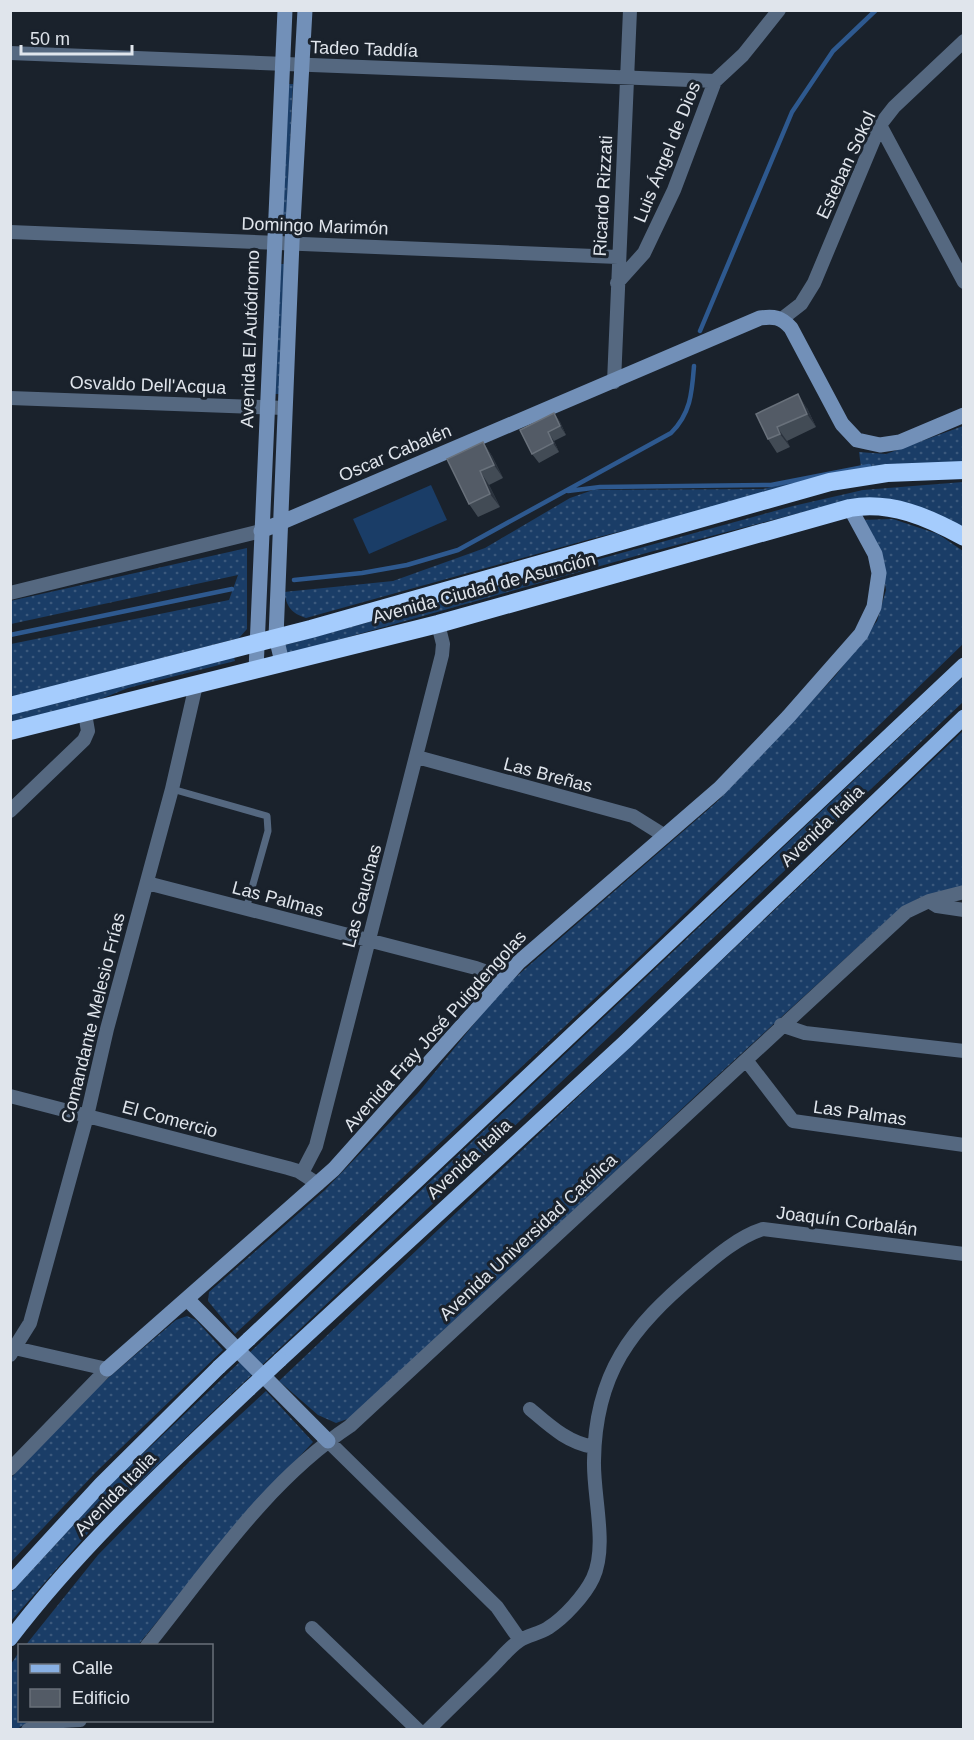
<svg xmlns="http://www.w3.org/2000/svg" width="974" height="1740" font-family="Arial,sans-serif">
  <style>
    .grass { fill: url(#grass-dots) }
    .pitch { fill: #1a3d67 }
    .lines { fill: none; stroke-linecap: round; stroke-linejoin: round }
    .stream { stroke: #2e598f; stroke-width: 4.5 }
    .lane { stroke: #556880; stroke-width: 7 }
    .street { stroke: #556880; stroke-width: 14 }
    .secondary { stroke: #7290b8; stroke-width: 15 }
    .primary { stroke: #88b0e3; stroke-width: 15 }
    .highway { stroke: #a5ccfd; stroke-width: 18 }
    .primary-bridge { stroke: #88b0e3; stroke-width: 15 }
    .wall { fill: #424b55 }
    .shaded-wall { fill: #2b333e }
    .building { fill: #535b66; stroke: #69717b; stroke-width: 1.5 }
    .labels { text-anchor: middle; stroke-width: 6; stroke-linejoin: round; paint-order: stroke }
    .street-label { font-size: 18px; fill: #e0e5ec; stroke: #1a222c }
  </style>
  <defs>
    <pattern id="grass-dots" width="8" height="8" patternUnits="userSpaceOnUse" patternTransform="scale(1.5)"><rect width="8" height="8" fill="#1a3d67"/><path d="M2 2h.1M6 6h.1" fill="none" stroke="#3b597d" stroke-width="1.8" stroke-linecap="round"/></pattern>
  </defs>
  <rect width="100%" height="100%" fill="#1a222c"/>
  <path class="grass" d="M 287,84 L 293,84 L 286,223 L 280,223 Z
    M 278,264 L 284,264 L 279,394 L 273,394 Z
    M 963,426 L 963,465 L 840,476 L 587,540 L 306,618 C 291,613 287,607 284,592 L 393,581 L 485,548 L 570,498 L 593,490 L 763,489 L 861,467 L 859,452 L 886,454 Z
    M 963,482 L 963,534 L 906,508 L 811,510 L 650,552 L 288,654 L 285,645 L 793,506 L 863,490 Z
    M 893,519 L 938,534 L 963,551 L 963,644 L 651,946 L 235,1334 L 208,1301 L 209,1292 L 325,1190 L 418,1093 L 503,988 L 718,801 L 836,675 L 877,621 L 886,590 L 883,572 L 859,520 Z
    M 247,548 L 247,629 L 239,638 L 11,697 L 11,644 L 229,600 L 238,575 L 11,624 L 10,601 Z
    M 234,657 L 235,661 L 128,688 L 91,703 L 11,724 L 11,713 Z
    M 963,677 L 963,702 L 207,1417 L 89,1532 L 11,1621 L 11,1593 L 113,1482 Z
    M 963,731 L 963,886 L 919,898 L 894,914 L 706,1086 L 356,1416 L 336,1423 L 318,1415 L 279,1381 Z
    M 187,1316 L 196,1320 L 223,1350 L 96,1472 L 11,1562 L 11,1478 L 79,1403 L 176,1320 Z
    M 266,1391 L 313,1442 L 243,1517 L 138,1645 L 25,1646 L 98,1555 L 189,1462 Z
    M 19,1652 L 20,1720 L 30,1721 L 17,1729 L 11,1729 L 11,1664 Z"/>
  <path class="pitch" d="M 431,485 L 447,520 L 369,554 L 353,519 Z"/>
  <g class="lines">
    <path class="stream" d="M 700,331 L 792,112 L 833,51 L 876,10
      M 568,491 L 600,487 L 771,485 L 869,466
      M 294,580 L 362,573 L 407,565 L 458,550 L 671,433 C 691,413 692,392 694,366
      M 10,635 L 232,589"/>
    <path class="lane" d="M 172,789 L 267,816 L 268,831 L 246,909"/>
    <path class="street" d="M 10,53 L 715,81
      M 880,125 L 964,282
      M 10,232 L 618,257
      M 617,283 L 644,253 L 674,190 L 715,81 L 743,55 L 779,10
      M 783,318 L 801,304 L 814,283 L 880,125 L 894,107 L 964,41
      M 614,382 L 630,10
      M 10,398 L 285,408
      M 10,593 L 261,531
      M 417,757 L 633,816 L 665,836
      M 10,811 L 84,740 L 88,731 L 85,714
      M 147,883 L 476,968 L 504,978
      M 929,901 L 937,906 L 964,910
      M 781,1025 L 805,1033 L 964,1051
      M 746,1060 L 793,1121 L 964,1145
      M 10,1096 L 288,1168 L 298,1171 L 318,1184
      M 302,1173 L 316,1146 L 442,655 L 443,644 L 438,624
      M 10,1347 L 107,1369
      M 10,1355 L 30,1323 L 87,1116 L 107,1029 L 172,789 L 196,685
      M 530,1409 C 550,1426 568,1443 594,1447
      M 328,1441 L 497,1607 L 520,1640
      M 10,1469 L 107,1369
      M 312,1628 L 418,1730
      M 147,1646 C 209,1569 267,1481 350,1426 L 906,912 L 929,901 L 964,892
      M 28,1730 L 46,1722 L 80,1720
      M 428,1730 C 450,1708 472,1687 493,1666 C 501,1658 510,1647 519,1641 C 527,1635 539,1634 548,1628 C 564,1618 585,1595 593,1578 C 608,1546 593,1496 594,1461 C 595,1373 631,1328 695,1274 C 715,1257 738,1237 763,1229 L 964,1254"/>
    <path class="secondary" d="M 261,531 L 760,318 C 774,316 781,317 791,328 L 842,424 L 857,440 L 880,445 L 900,442 L 964,415
      M 282,662 L 276,637 L 292,242 L 305,10
      M 256,670 L 285,10
      M 188,1300 L 328,1441
      M 107,1369 L 334,1169 L 519,962 L 720,788 L 788,717 L 861,634 L 874,607 L 879,573 L 875,554 L 850,508"/>
    <path class="primary" d="M 249,1339 L 964,665
      M 280,1360 L 625,1042 L 964,717
      M 10,1583 L 101,1484 L 219,1367
      M 10,1639 C 80,1547 166,1468 249,1389"/>
    <path class="highway" d="M 10,706 L 311,629 L 830,482 L 887,473 L 964,470
      M 10,731 L 438,624 L 850,508 C 891,501 928,517 964,537"/>
    <path class="primary-bridge" d="M 219,1367 L 249,1339
      M 249,1389 L 280,1360"/>
  </g>
  <path class="wall" d="M 807,408 L 816,427 L 787,441 L 790,447 L 777,453 L 768,439 L 756,414 Z
    M 554,413 L 560,422 L 566,435 L 554,441 L 559,452 L 539,463 L 532,454 Z
    M 483,442 L 492,456 L 503,478 L 489,485 L 500,507 L 478,517 L 469,504 Z"/>
  <path class="shaded-wall" d="M 798,394 L 807,408 L 816,427 L 807,414 Z
    M 554,413 L 560,422 L 566,435 L 560,426 Z
    M 777,427 L 787,441 L 790,447 L 780,434 Z
    M 548,432 L 554,441 L 559,452 L 553,443 Z
    M 483,442 L 492,456 L 503,478 L 494,465 Z
    M 480,471 L 489,485 L 500,507 L 490,494 Z"/>
  <path class="building" d="M 798,394 L 807,414 L 777,427 L 780,434 L 768,439 L 756,414 Z
    M 554,413 L 560,426 L 548,432 L 553,443 L 532,454 L 520,430 Z
    M 483,442 L 494,465 L 480,471 L 490,494 L 469,504 L 447,459 Z"/>
  <g class="labels">
    <g class="street-label">
      <text transform="translate(364 49) rotate(2)" y="6">Tadeo Taddía</text>
      <text transform="translate(667 152) rotate(-68)" y="6">Luis Ángel de Dios</text>
      <text transform="translate(846 165) rotate(-65)" y="6">Esteban Sokol</text>
      <text transform="translate(603 196) rotate(-87)" y="6">Ricardo Rizzati</text>
      <text transform="translate(315 226) rotate(2)" y="6">Domingo Marimón</text>
      <text transform="translate(250 339) rotate(-88)" y="6">Avenida El Autódromo</text>
      <text transform="translate(148 385) rotate(2)" y="6">Osvaldo Dell'Acqua</text>
      <text transform="translate(395 453) rotate(-23)" y="6">Oscar Cabalén</text>
      <text transform="translate(484 588) rotate(-15)" y="6">Avenida Ciudad de Asunción</text>
      <text transform="translate(548 775) rotate(15)" y="6">Las Breñas</text>
      <text transform="translate(822 826) rotate(-44)" y="6">Avenida Italia</text>
      <text transform="translate(362 896) rotate(-75)" y="6">Las Gauchas</text>
      <text transform="translate(278 899) rotate(15)" y="6">Las Palmas</text>
      <text transform="translate(93 1018) rotate(-76)" y="6">Comandante Melesio Frías</text>
      <text transform="translate(435 1031) rotate(-48)" y="6">Avenida Fray José Puigdengolas</text>
      <text transform="translate(860 1113) rotate(8)" y="6">Las Palmas</text>
      <text transform="translate(170 1119) rotate(15)" y="6">El Comercio</text>
      <text transform="translate(469 1159) rotate(-43)" y="6">Avenida Italia</text>
      <text transform="translate(847 1221) rotate(7)" y="6">Joaquín Corbalán</text>
      <text transform="translate(528 1237) rotate(-43)" y="6">Avenida Universidad Católica</text>
      <text transform="translate(115 1494) rotate(-46)" y="6">Avenida Italia</text>
    </g>
  </g>
  <rect width="974" height="1740" fill="none" stroke="#e0e5ec" stroke-width="24"/>
  <rect x="18" y="1644" width="195" height="78" fill="#1a222c" stroke="#697079" stroke-width="1.5"/>
  <rect x="30" y="1664" width="30" height="9" fill="#88b0e3" stroke="#697079" stroke-width="1.5"/>
  <text x="72" y="1674" font-size="18" fill="#e0e5ec">Calle</text>
  <rect x="30" y="1689" width="30" height="18" fill="#535b66" stroke="#697079" stroke-width="1.5"/>
  <text x="72" y="1704" font-size="18" fill="#e0e5ec">Edificio</text>
  <path d="M21 45v9h111v-9" fill="none" stroke="#e0e5ec" stroke-width="3"/>
  <text x="30" y="45" font-size="18" fill="#e0e5ec" stroke="#1a222c" stroke-width="4.5" paint-order="stroke">50 m</text>
</svg>
